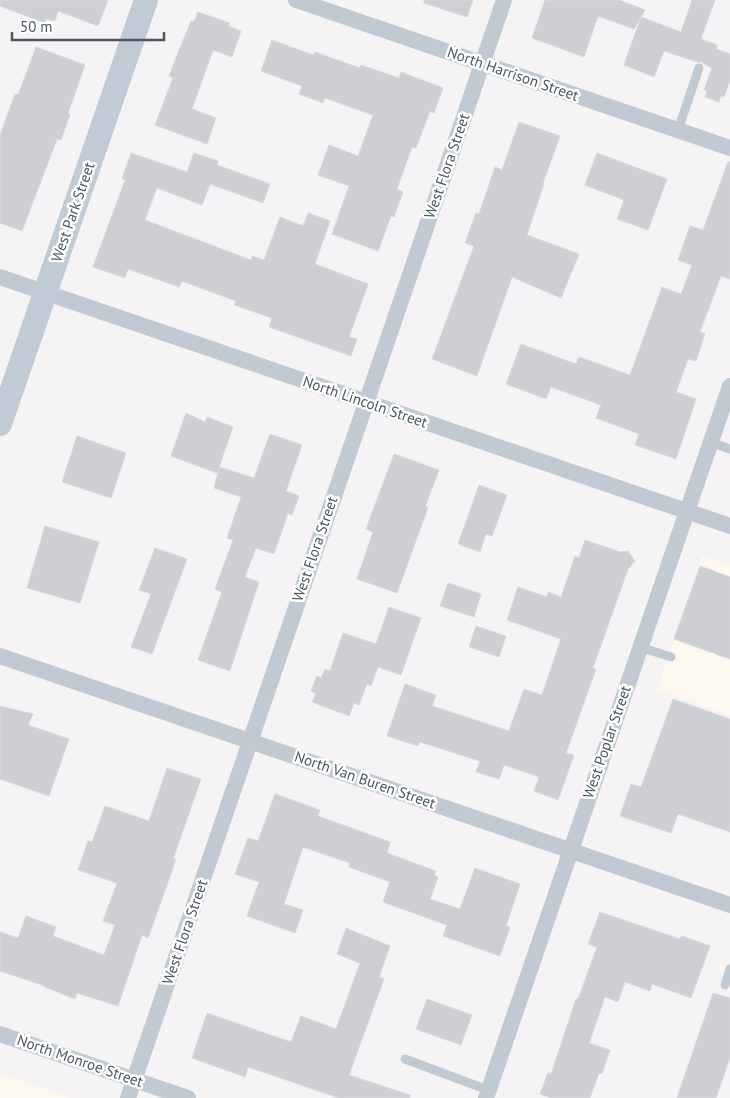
<svg xmlns="http://www.w3.org/2000/svg" width="730" height="1098" font-family="'PT Sans',sans-serif">
  <style>
    .commercial { fill: #fdf9ef }
    .building { fill: #cdcfd5; stroke: #d7d9de }
    .lines { fill: none; stroke-linecap: round; stroke-linejoin: round }
    .lane { stroke: #c1cad2; stroke-width: 9 }
    .street { stroke: #c1cad2; stroke-width: 16 }
    .secondary { stroke: #c1cbd6; stroke-width: 24 }
    .labels { text-anchor: middle; stroke-width: 5; stroke-linejoin: round; paint-order: stroke }
    .street-label { font-size: 15px; fill: #4a5661; stroke: #fff }
  </style>
  <rect width="100%" height="100%" fill="#f5f3f3"/>
  <path class="commercial" d="M 702,556 L 730,565 L 730,715 L 657,690 Z
    M 0,1074 L 71,1098 L 0,1098 Z"/>
  <path class="building" d="M 0,0 L 108,0 L 98,26 L 58,11 L 55,21 L 46,19 L 45,23 L 0,6 Z
    M 424,0 L 473,0 L 467,17 L 424,3 Z
    M 545,0 L 619,0 L 645,10 L 634,29 L 598,16 L 584,57 L 532,38 Z
    M 692,0 L 715,0 L 701,39 L 717,45 L 716,49 L 730,54 L 730,81 L 724,97 L 721,96 L 719,102 L 705,97 L 707,91 L 704,90 L 712,68 L 701,62 L 697,62 L 664,51 L 654,77 L 624,65 L 641,17 L 681,32 Z
    M 198,12 L 230,23 L 228,26 L 241,31 L 232,57 L 213,50 L 192,109 L 216,118 L 207,144 L 155,125 L 173,78 L 169,76 L 177,55 L 191,21 L 194,22 Z
    M 272,40 L 313,55 L 315,52 L 360,68 L 361,65 L 399,78 L 401,72 L 443,88 L 434,113 L 430,111 L 416,148 L 412,147 L 397,189 L 403,192 L 394,217 L 391,216 L 378,251 L 332,234 L 349,186 L 318,175 L 329,145 L 358,156 L 373,115 L 325,98 L 323,103 L 299,94 L 302,86 L 261,71 Z
    M 36,47 L 85,65 L 68,113 L 70,114 L 61,140 L 57,139 L 22,231 L 0,223 L 0,135 L 15,94 L 18,95 Z
    M 519,122 L 560,136 L 543,183 L 544,184 L 527,235 L 579,254 L 561,298 L 512,277 L 477,376 L 432,359 L 474,246 L 465,243 L 476,213 L 479,214 L 495,167 L 502,170 Z
    M 131,153 L 187,172 L 194,153 L 218,161 L 217,165 L 270,184 L 263,203 L 210,184 L 202,205 L 157,188 L 145,220 L 251,260 L 252,256 L 264,260 L 280,217 L 303,226 L 308,213 L 330,221 L 315,264 L 368,284 L 349,337 L 357,339 L 351,356 L 269,327 L 272,318 L 234,305 L 236,301 L 182,281 L 179,287 L 128,269 L 125,278 L 93,267 L 125,180 L 122,179 Z
    M 597,153 L 667,179 L 648,230 L 617,219 L 624,200 L 585,185 Z
    M 728,162 L 730,162 L 730,279 L 721,276 L 700,332 L 705,334 L 696,361 L 688,359 L 676,392 L 696,399 L 676,459 L 635,445 L 639,434 L 596,418 L 601,405 L 551,387 L 546,399 L 506,384 L 521,344 L 576,364 L 579,357 L 630,375 L 662,287 L 681,294 L 692,265 L 678,260 L 690,226 L 703,230 Z
    M 186,413 L 205,422 L 207,417 L 233,427 L 219,467 L 254,478 L 270,434 L 302,445 L 286,491 L 299,496 L 292,515 L 288,513 L 274,554 L 256,548 L 245,577 L 259,582 L 230,671 L 198,660 L 222,592 L 215,589 L 233,540 L 227,538 L 241,497 L 214,488 L 219,469 L 217,473 L 171,456 Z
    M 77,436 L 126,453 L 111,498 L 62,482 Z
    M 394,454 L 439,470 L 425,507 L 428,507 L 425,516 L 397,593 L 357,579 L 373,532 L 366,529 Z
    M 479,485 L 507,495 L 492,536 L 486,534 L 480,552 L 458,544 Z
    M 45,526 L 99,542 L 80,603 L 27,588 Z
    M 585,540 L 620,552 L 628,551 L 635,561 L 628,569 L 593,668 L 596,669 L 566,753 L 574,755 L 558,800 L 534,791 L 539,777 L 504,765 L 499,779 L 476,772 L 480,761 L 420,742 L 418,746 L 387,736 L 405,684 L 436,695 L 432,706 L 509,731 L 524,689 L 542,695 L 561,639 L 507,620 L 518,587 L 547,597 L 548,592 L 561,597 L 575,556 L 579,558 Z
    M 155,548 L 187,559 L 152,654 L 131,647 L 151,594 L 139,590 Z
    M 700,566 L 730,577 L 730,659 L 674,639 Z
    M 448,583 L 481,594 L 474,617 L 440,606 Z
    M 389,607 L 421,618 L 401,675 L 378,667 L 371,686 L 367,684 L 359,705 L 354,703 L 349,716 L 312,702 L 316,694 L 311,691 L 317,676 L 321,678 L 325,669 L 330,671 L 343,633 L 376,644 Z
    M 476,626 L 506,636 L 499,657 L 469,647 Z
    M 673,699 L 730,719 L 730,832 L 678,814 L 671,833 L 620,816 L 631,784 L 641,787 Z
    M 0,706 L 33,714 L 28,725 L 69,739 L 49,796 L 0,779 Z
    M 167,768 L 201,779 L 173,859 L 176,859 L 161,902 L 148,938 L 142,935 L 118,1006 L 77,993 L 75,999 L 45,987 L 45,986 L 0,971 L 0,932 L 18,938 L 26,916 L 56,927 L 53,936 L 104,955 L 115,925 L 103,921 L 117,883 L 78,870 L 88,841 L 92,842 L 105,806 L 149,821 Z
    M 275,794 L 320,810 L 318,816 L 390,842 L 387,853 L 436,871 L 434,875 L 438,877 L 430,899 L 460,909 L 475,868 L 520,884 L 506,926 L 510,927 L 500,956 L 443,936 L 447,925 L 383,902 L 390,882 L 349,867 L 350,863 L 303,847 L 284,904 L 303,910 L 295,933 L 247,916 L 259,882 L 235,874 L 248,838 L 258,841 Z
    M 600,912 L 680,939 L 682,936 L 710,946 L 691,998 L 652,984 L 650,991 L 625,982 L 618,1002 L 605,997 L 589,1043 L 610,1050 L 602,1074 L 599,1073 L 590,1098 L 551,1098 L 540,1094 L 548,1073 L 551,1074 L 576,999 L 578,999 L 597,947 L 588,944 Z
    M 346,928 L 390,946 L 379,977 L 384,979 L 349,1075 L 410,1095 L 410,1098 L 339,1098 L 248,1067 L 245,1077 L 192,1058 L 207,1013 L 291,1042 L 301,1016 L 336,1029 L 360,963 L 337,954 Z
    M 713,993 L 730,998 L 730,1058 L 716,1098 L 677,1098 Z
    M 427,999 L 472,1015 L 461,1045 L 416,1029 Z"/>
  <g class="lines">
    <path class="lane" d="M 678,130 L 699,68
      M 710,442 L 730,449
      M 640,647 L 671,657
      M 725,985 L 730,969
      M 405,1059 L 488,1090"/>
    <path class="street" d="M 296,0 L 730,148
      M 0,277 L 730,526
      M 0,656 L 730,905
      M 0,1034 L 188,1098
      M 128,1098 L 504,0
      M 486,1098 L 730,386"/>
    <path class="secondary" d="M 0,424 L 146,0"/>
  </g>
  <g class="labels">
    <g class="street-label">
      <text transform="translate(513 74) rotate(19)" y="5">North Harrison Street</text>
      <text transform="translate(447 166) rotate(-71)" y="5">West Flora Street</text>
      <text transform="translate(73 212) rotate(-71)" y="5">West Park Street</text>
      <text transform="translate(365 402) rotate(19)" y="5">North Lincoln Street</text>
      <text transform="translate(315 549) rotate(-71)" y="5">West Flora Street</text>
      <text transform="translate(607 742) rotate(-71)" y="5">West Poplar Street</text>
      <text transform="translate(365 780) rotate(19)" y="5">North Van Buren Street</text>
      <text transform="translate(185 932) rotate(-71)" y="5">West Flora Street</text>
      <text transform="translate(80 1061) rotate(19)" y="5">North Monroe Street</text>
    </g>
  </g>
  <path d="M12 32v8h152v-8" fill="none" stroke="#4a5661" stroke-width="2.5"/>
  <text x="20" y="32" font-size="15" fill="#4a5661" stroke="#ffffff" stroke-width="4" paint-order="stroke">50 m</text>
</svg>
